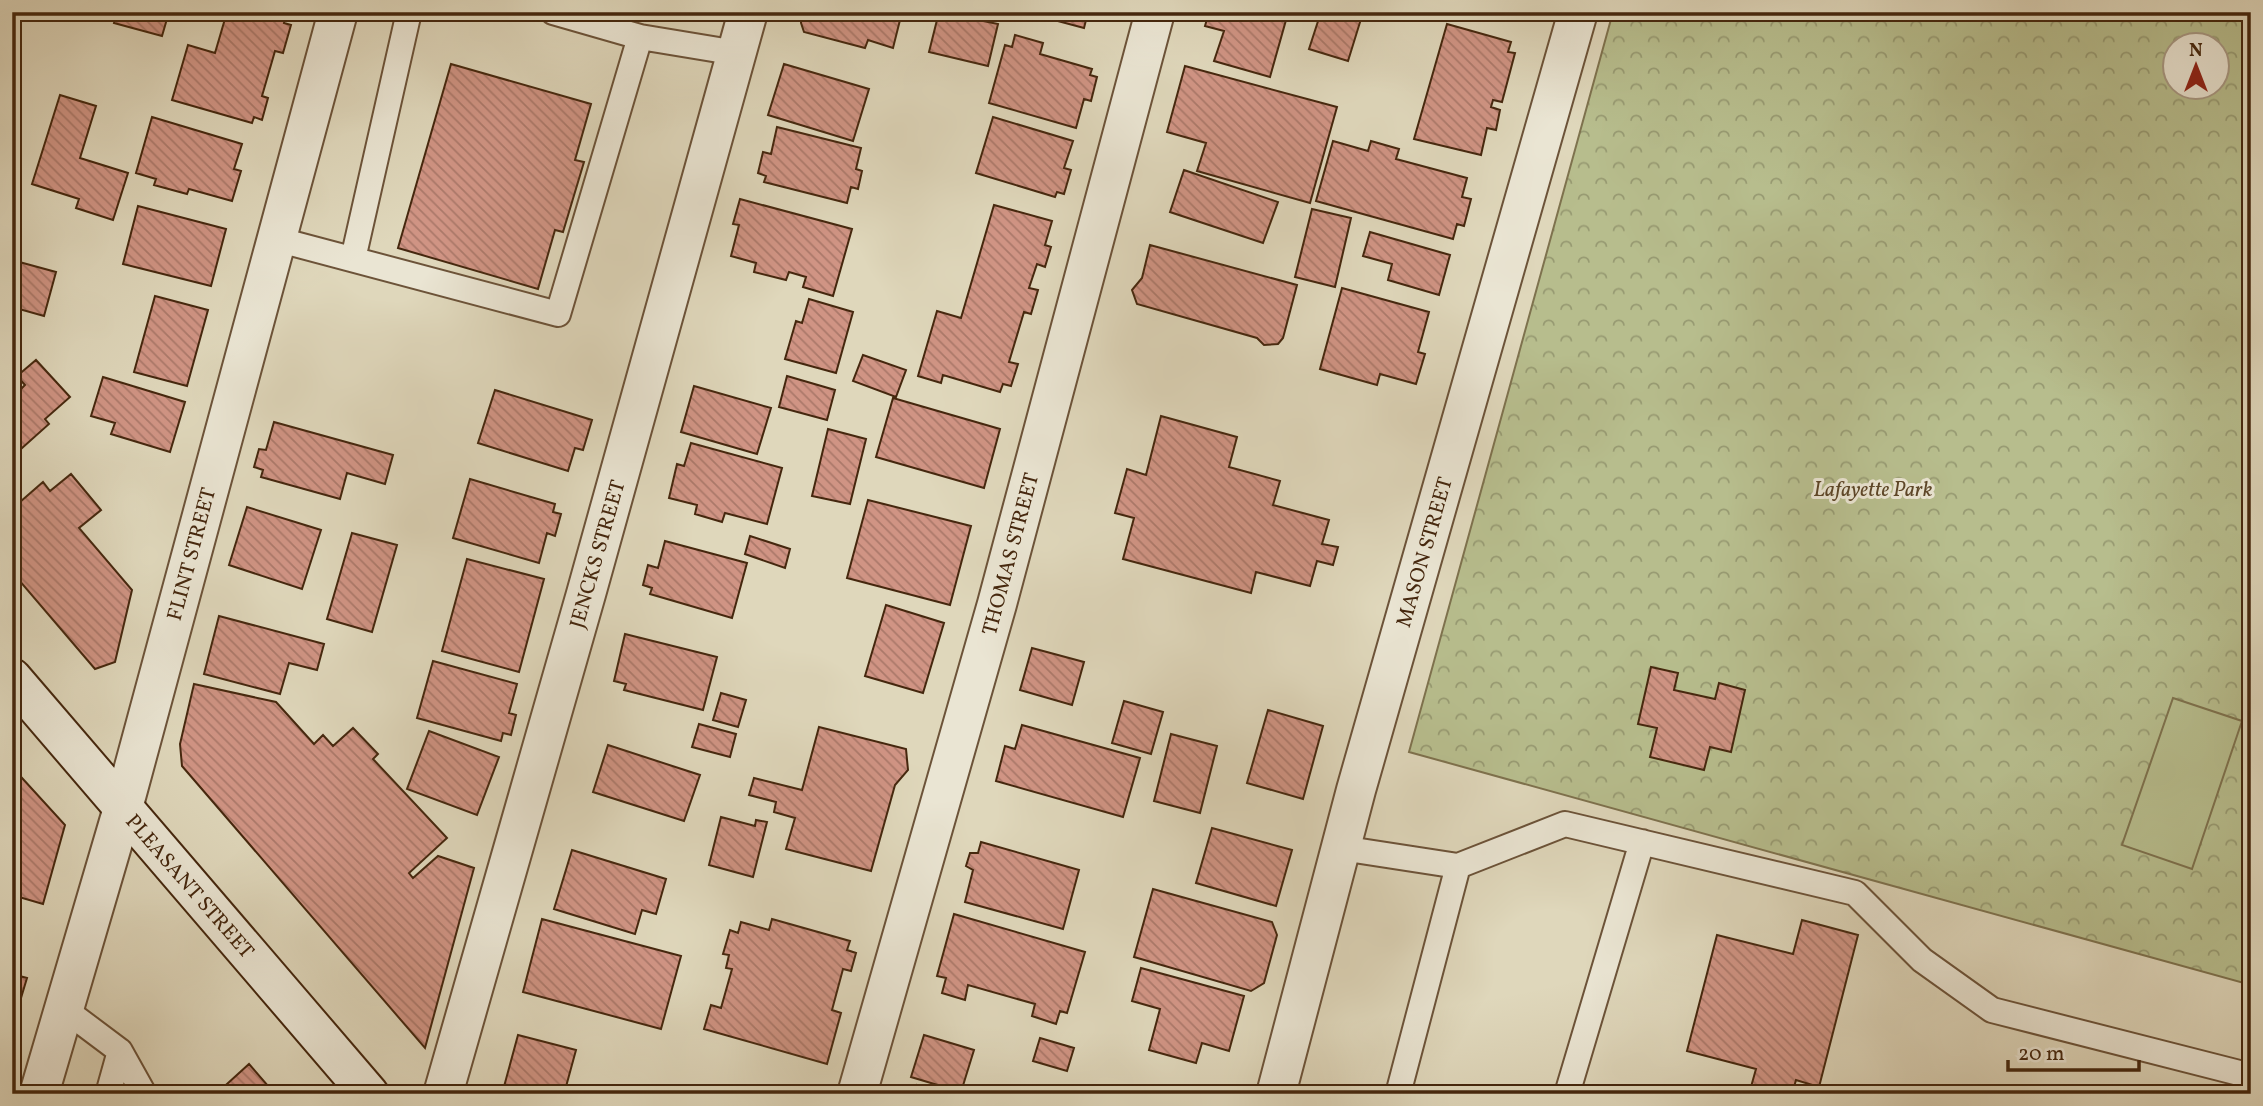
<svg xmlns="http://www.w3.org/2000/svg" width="2263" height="1106" font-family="Vollkorn,serif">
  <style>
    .park { fill: url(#park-crowns); stroke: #7e724e; stroke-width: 2; fill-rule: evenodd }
    .pitch { fill: #b7bd8d; stroke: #7e724e; stroke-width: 2 }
    .building { fill: url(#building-back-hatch); stroke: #45270e; stroke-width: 2 }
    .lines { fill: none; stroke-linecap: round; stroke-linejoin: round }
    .service-casing { stroke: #6c5339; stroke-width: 28 }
    .minor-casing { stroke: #6c5339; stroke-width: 42 }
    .secondary-casing { stroke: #45270e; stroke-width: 42 }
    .service { stroke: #eae5d3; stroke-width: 24 }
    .minor { stroke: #eae5d3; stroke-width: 38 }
    .secondary { stroke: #eae5d3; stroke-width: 38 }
    .labels { text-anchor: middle; stroke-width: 6; stroke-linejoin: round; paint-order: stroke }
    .park-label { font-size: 21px; font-style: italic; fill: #5c4527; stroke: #eae5d3 }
    .street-label { font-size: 21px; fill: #45270e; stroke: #eae5d3 }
  </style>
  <defs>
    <pattern id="park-crowns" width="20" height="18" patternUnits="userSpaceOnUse" patternTransform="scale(1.75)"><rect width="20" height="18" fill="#b7bd8d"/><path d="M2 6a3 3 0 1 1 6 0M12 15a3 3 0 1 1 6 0" fill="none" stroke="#979a72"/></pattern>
    <pattern id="building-back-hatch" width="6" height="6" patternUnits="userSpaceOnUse" patternTransform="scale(1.75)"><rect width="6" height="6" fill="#d09484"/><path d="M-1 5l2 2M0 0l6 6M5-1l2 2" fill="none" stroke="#ab796a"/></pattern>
  </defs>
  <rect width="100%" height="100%" fill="#dfd7bb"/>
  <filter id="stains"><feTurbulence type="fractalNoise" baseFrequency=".00286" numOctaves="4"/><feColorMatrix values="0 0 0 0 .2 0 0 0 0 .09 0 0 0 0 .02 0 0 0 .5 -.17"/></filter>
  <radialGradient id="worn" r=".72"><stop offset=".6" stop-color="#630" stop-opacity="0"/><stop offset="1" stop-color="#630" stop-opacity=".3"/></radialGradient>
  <path class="park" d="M 1613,12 L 2251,12 L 2251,985 L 1409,752 ZM 2176,46 L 2218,46 L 2218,88 L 2176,88 Z"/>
  <path class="pitch" d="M 2173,698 L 2242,721 L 2192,869 L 2122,845 Z"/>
  <path class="building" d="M 117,12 L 169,12 L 162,36 L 114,23 Z
    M 227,12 L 287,12 L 284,23 L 291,25 L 283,53 L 275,51 L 262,96 L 268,98 L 262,120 L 254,117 L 252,123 L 172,100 L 188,45 L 215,53 Z
    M 902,12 L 893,48 L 868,40 L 865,48 L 804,32 L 801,23 L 802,12 Z
    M 939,12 L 998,24 L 988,66 L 929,52 Z
    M 1024,12 L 1088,12 L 1084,28 Z
    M 1209,12 L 1265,12 L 1286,20 L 1270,77 L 1214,61 L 1224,31 L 1205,26 Z
    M 1321,12 L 1341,12 L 1361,19 L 1348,61 L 1309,49 Z
    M 1447,24 L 1511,42 L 1508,52 L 1515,53 L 1502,102 L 1493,100 L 1491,107 L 1500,110 L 1496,130 L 1487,128 L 1481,155 L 1414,139 Z
    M 1015,35 L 1043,43 L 1040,54 L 1092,69 L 1090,75 L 1097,77 L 1091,101 L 1084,99 L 1076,128 L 989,103 L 1005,45 L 1012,47 Z
    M 451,64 L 591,104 L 575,160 L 584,162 L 563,232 L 555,230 L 538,289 L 398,248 Z
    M 784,64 L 869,89 L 853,141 L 768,115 Z
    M 1185,66 L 1337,107 L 1310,203 L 1197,171 L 1206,143 L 1167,132 Z
    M 60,95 L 96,106 L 80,158 L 128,173 L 113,220 L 76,208 L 79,199 L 32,184 Z
    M 152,117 L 242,144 L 234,169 L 241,171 L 232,201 L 189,189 L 187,194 L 154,185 L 156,179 L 136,173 Z
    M 993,117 L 1073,141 L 1064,168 L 1071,170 L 1064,194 L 1057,192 L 1055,197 L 976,173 Z
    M 777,127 L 861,148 L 856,169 L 862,171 L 858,189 L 851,187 L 847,203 L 764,182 L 766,176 L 758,173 L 763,152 L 771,154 Z
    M 1333,141 L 1368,151 L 1371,141 L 1399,149 L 1396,159 L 1467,178 L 1462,197 L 1471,199 L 1464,226 L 1457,224 L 1453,239 L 1316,201 Z
    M 1184,170 L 1278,202 L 1263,243 L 1170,212 Z
    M 740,199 L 852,229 L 833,296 L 803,287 L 806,277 L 789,272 L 786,280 L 754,272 L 756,263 L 731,256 L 739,225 L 733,224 Z
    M 994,205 L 1052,221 L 1045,245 L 1051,247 L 1045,267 L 1037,264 L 1029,288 L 1038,290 L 1031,314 L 1024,312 L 1009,362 L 1018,364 L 1011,386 L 1003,384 L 1000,392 L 943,375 L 941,383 L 918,376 L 937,311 L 961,318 Z
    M 138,206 L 226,229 L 211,286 L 123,264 Z
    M 1312,209 L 1351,218 L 1335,287 L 1295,277 Z
    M 1370,232 L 1450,255 L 1439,295 L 1388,280 L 1392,264 L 1363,256 Z
    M 1150,245 L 1297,285 L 1283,338 L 1278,344 L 1264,345 L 1257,338 L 1137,304 L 1132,290 L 1142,278 Z
    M 12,260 L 56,272 L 44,316 L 12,307 Z
    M 1342,288 L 1429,312 L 1418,352 L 1425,354 L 1416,384 L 1380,374 L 1377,385 L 1320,369 Z
    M 155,296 L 208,310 L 187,386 L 134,372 Z
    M 809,299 L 853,312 L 836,373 L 785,359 L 796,321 L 802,323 Z
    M 863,355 L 906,370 L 896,397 L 853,381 Z
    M 36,360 L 70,397 L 45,419 L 49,424 L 12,457 L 12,384 L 19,391 L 25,385 L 17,376 Z
    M 787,376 L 835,390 L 827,420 L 779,407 Z
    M 103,377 L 185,402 L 170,452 L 111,434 L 115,423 L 91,416 Z
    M 694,386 L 771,408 L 757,454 L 681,432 Z
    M 495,390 L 592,420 L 583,450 L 575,448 L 568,471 L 478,443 Z
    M 893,398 L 1000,429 L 984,488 L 876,457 Z
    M 1161,416 L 1237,437 L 1229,467 L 1280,481 L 1273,505 L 1329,520 L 1322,544 L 1338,547 L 1333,565 L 1317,561 L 1310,586 L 1256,572 L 1251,593 L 1123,559 L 1134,518 L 1115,513 L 1127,469 L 1146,475 Z
    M 274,422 L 393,455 L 385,484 L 347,473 L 340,499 L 261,477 L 263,470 L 254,467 L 259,449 L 266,450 Z
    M 828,429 L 866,439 L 850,504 L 812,496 Z
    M 691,443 L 782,468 L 767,524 L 725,513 L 722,522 L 695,514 L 697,505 L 669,498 L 677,464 L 684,466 Z
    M 71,474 L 101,510 L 79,528 L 132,590 L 115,662 L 95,669 L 12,572 L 12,509 L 43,482 L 50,491 Z
    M 470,479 L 555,504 L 553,512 L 561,514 L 555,536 L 547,533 L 539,563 L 453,538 Z
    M 868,500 L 971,526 L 950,605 L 847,578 Z
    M 247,507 L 321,530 L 302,589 L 229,565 Z
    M 352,533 L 397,545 L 372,632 L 327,619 Z
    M 750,536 L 790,549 L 785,568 L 745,554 Z
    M 665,541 L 747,563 L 732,618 L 650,594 L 652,588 L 643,585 L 648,565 L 658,568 Z
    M 467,559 L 544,579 L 519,672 L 442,651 Z
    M 886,605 L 944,623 L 923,693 L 865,676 Z
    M 219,616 L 324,644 L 317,670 L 289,663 L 280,694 L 204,674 Z
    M 625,634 L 717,657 L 703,710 L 624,690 L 626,684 L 614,681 Z
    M 1032,648 L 1084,662 L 1072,705 L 1020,690 Z
    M 433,661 L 517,684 L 509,713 L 516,715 L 511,735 L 503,733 L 501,741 L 417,718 Z
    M 1651,667 L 1678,673 L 1674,690 L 1715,699 L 1719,683 L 1745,690 L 1731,752 L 1710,747 L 1704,770 L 1650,757 L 1657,728 L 1638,724 Z
    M 194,684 L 276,702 L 314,744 L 323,735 L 333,746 L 353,728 L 378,754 L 373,759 L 447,838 L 409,873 L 413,878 L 438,856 L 474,868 L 425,1048 L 182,766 L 180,744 Z
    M 721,693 L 746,700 L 738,727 L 713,720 Z
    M 1124,701 L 1163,712 L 1151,754 L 1112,743 Z
    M 1268,710 L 1323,726 L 1303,799 L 1247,783 Z
    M 699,724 L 736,734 L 730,757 L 692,747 Z
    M 1022,725 L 1140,758 L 1123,817 L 996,781 L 1005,746 L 1015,749 Z
    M 819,727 L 906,749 L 908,770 L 895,785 L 871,871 L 786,849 L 795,818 L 774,812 L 776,802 L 749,795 L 754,778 L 802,790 Z
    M 429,731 L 499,757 L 477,815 L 407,789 Z
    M 1171,734 L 1217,746 L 1200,813 L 1154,801 Z
    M 608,745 L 700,775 L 684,821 L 593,792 Z
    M 12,767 L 65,825 L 43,904 L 12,895 Z
    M 721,817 L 755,826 L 756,820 L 767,822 L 753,877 L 709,865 Z
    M 1212,828 L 1292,850 L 1276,906 L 1196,883 Z
    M 981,842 L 1079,870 L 1063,929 L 965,902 L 973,870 L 966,866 L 970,853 L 978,853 Z
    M 572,850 L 666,879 L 656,914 L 642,910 L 635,934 L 554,909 Z
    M 1153,889 L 1272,922 L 1277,935 L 1264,983 L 1251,991 L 1134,957 Z
    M 954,914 L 1085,952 L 1067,1013 L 1060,1011 L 1056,1024 L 1032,1016 L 1035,1004 L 968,985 L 965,1000 L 942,993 L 946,978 L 937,976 Z
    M 542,919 L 681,956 L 661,1029 L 523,992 Z
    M 772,919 L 850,941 L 847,950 L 856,953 L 851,971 L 843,969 L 832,1010 L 841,1013 L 827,1064 L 704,1029 L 711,1005 L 721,1008 L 732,969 L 726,968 L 729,955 L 723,954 L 730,930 L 738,933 L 741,922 L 769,930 Z
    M 1802,920 L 1858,935 L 1819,1087 L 1796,1080 L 1792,1094 L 1749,1094 L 1756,1069 L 1687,1051 L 1717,935 L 1793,954 Z
    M 1141,968 L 1244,996 L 1229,1051 L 1202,1043 L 1196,1063 L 1149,1050 L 1160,1009 L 1132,1001 Z
    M 12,974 L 27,978 L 12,1028 Z
    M 518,1035 L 576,1050 L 564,1094 L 502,1094 Z
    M 924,1035 L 974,1050 L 961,1092 L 911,1077 Z
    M 1040,1038 L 1074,1048 L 1067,1071 L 1033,1061 Z
    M 249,1064 L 275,1094 L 216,1094 Z
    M 917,1085 L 947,1094 L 915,1094 Z
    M 1674,1088 L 1698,1094 L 1672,1094 Z"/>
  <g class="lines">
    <defs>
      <path id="service" d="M 553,12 L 640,37
        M 276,239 L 558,314 L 640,37 L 737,53
        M 353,259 L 409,12
        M 1341,848 L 1458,866 L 1565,824 L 1855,893 L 1922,960 L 1992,1010 L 2251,1076
        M 64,1009 L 120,1051 L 144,1094
        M 108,1094 L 120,1051
        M 1398,1094 L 1458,866
        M 1567,1094 L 1642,842"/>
      <path id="minor" d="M 39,1094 L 123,808 L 338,12
        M 443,1094 L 586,594 L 748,12
        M 857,1094 L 997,604 L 1155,12
        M 1276,1094 L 1356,790 L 1578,12"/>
      <path id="secondary" d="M 12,678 L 369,1094"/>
    </defs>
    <use href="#service" class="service-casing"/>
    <use href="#minor" class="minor-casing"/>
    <use href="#secondary" class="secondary-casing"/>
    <use href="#service" class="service"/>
    <use href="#minor" class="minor"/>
    <use href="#secondary" class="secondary"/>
  </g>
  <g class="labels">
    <g class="park-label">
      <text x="1873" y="496">Lafayette Park</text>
    </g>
    <g class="street-label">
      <text transform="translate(1424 552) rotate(-74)" y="7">MASON STREET</text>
      <text transform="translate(191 554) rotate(-75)" y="7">FLINT STREET</text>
      <text transform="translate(597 554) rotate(-74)" y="7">JENCKS STREET</text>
      <text transform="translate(1010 554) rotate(-75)" y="7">THOMAS STREET</text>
      <text transform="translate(190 886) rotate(49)" y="7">PLEASANT STREET</text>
    </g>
  </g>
  <rect width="2263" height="1106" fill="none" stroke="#dfd7bb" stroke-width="42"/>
  <rect x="14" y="14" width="2235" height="1078" fill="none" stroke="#45270e" stroke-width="3.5"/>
  <rect x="21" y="21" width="2221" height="1064" fill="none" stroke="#45270e" stroke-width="2"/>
  <g transform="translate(2196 66)"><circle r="33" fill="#eae5d3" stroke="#a89984" stroke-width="2"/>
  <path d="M0-5L12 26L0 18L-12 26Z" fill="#8f2418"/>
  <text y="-10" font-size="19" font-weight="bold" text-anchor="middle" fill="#45270e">N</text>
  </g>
  <path d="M2008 1060v10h131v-10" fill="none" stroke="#45270e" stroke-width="3.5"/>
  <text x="2018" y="1060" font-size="21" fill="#45270e" stroke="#eae5d3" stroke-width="5" paint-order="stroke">20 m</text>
  <rect width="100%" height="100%" filter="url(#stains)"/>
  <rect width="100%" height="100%" fill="url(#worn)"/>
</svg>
